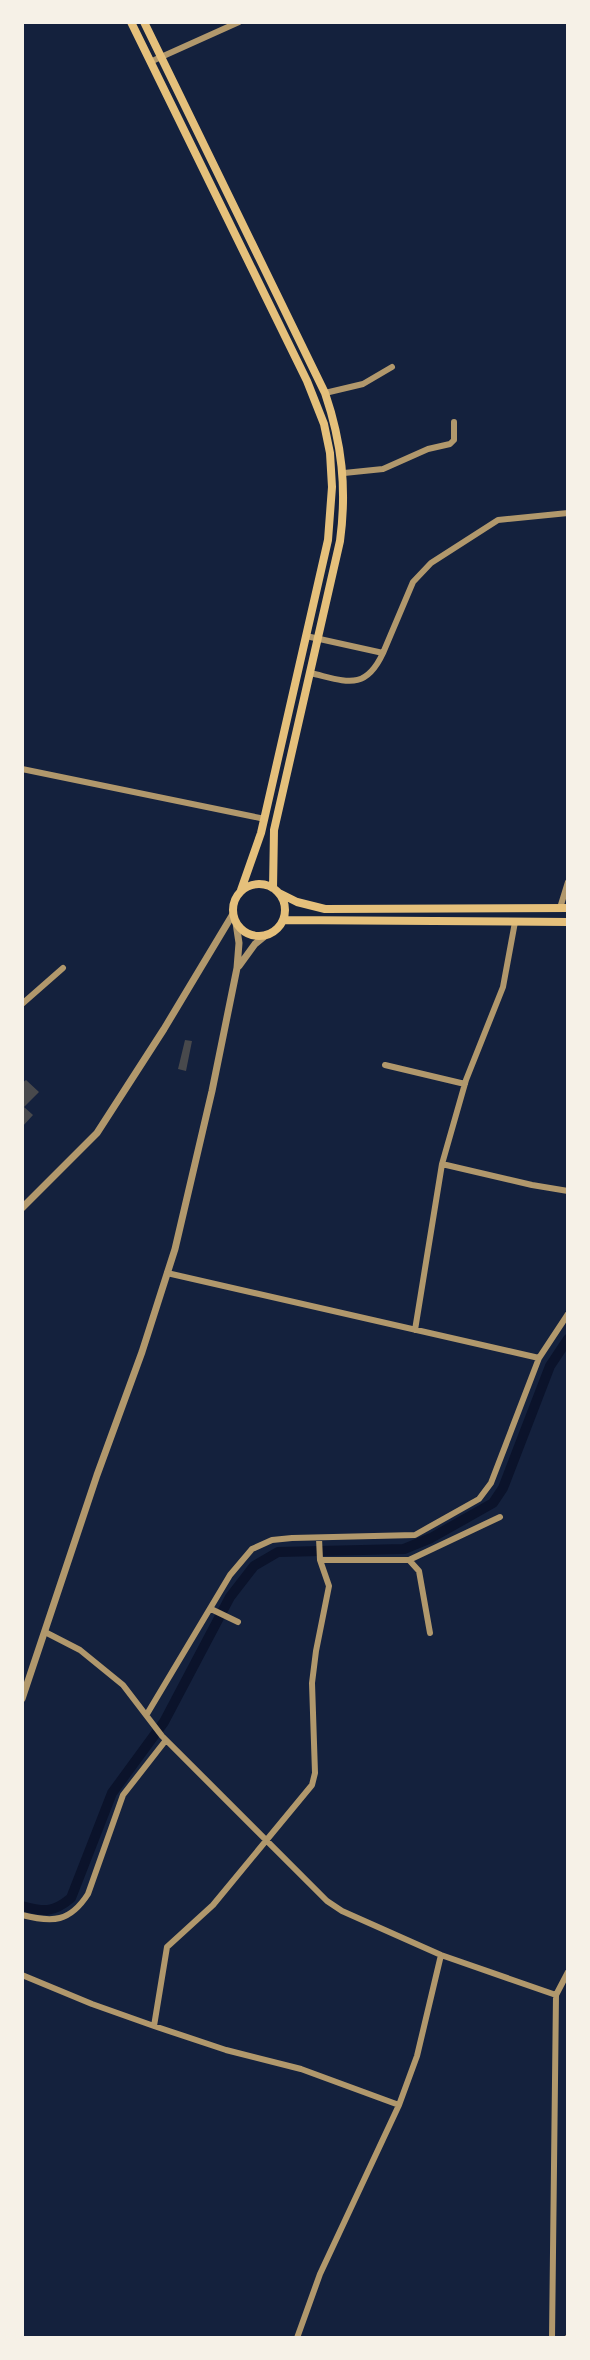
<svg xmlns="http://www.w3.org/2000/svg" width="590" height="2360" font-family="'Noto Sans',sans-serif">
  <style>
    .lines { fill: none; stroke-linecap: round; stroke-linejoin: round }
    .canal { stroke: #0b132b; stroke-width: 10 }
    .building { fill: #48494c }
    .minor { stroke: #b1986c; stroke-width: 6 }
    .tertiary { stroke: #b1986c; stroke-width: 7 }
    .secondary { stroke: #e5c07b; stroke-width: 8 }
  </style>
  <rect width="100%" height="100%" fill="#14213d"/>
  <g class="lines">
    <path class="canal" d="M 22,1906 C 44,1912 53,1913 71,1898 L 112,1793 L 164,1722 L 230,1597 L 254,1566 L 278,1552 L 404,1549 L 431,1538 L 493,1503 L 503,1488 L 550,1366 L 568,1339"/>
  </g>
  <path class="building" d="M 185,1040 L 192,1041 L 186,1071 L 178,1069 Z
    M 26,1080 L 39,1092 L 24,1107 L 33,1115 L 22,1127 L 22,1083 Z"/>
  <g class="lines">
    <path class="minor" d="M 150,62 L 239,22
      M 325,393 L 363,384 L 392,367
      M 344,473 L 383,469 L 428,449 L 450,444 L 454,440 L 454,422
      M 306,636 L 383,653 L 413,582 L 431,563 L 498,520 L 568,513
      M 310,673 C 346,681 365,692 383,653
      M 22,769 L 265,819
      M 560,908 L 568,882
      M 22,1004 L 63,968
      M 385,1065 L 465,1084
      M 442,1164 L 532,1185 L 568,1191
      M 167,1273 L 539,1358
      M 415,1330 L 442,1164 L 466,1080 L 503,987 L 515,922
      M 320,1560 L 409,1560 L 500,1517
      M 409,1560 L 419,1571 L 430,1633
      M 211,1609 L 238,1622
      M 45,1632 L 80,1650 L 123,1685 L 162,1736 L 327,1901 L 342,1911 L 441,1955 L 556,1995
      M 147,1714 L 230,1575 L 252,1549 L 272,1540 L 292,1538 L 415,1535 L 479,1499 L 491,1483 L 539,1358 L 568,1314
      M 22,1915 C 53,1923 70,1922 88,1894 L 123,1795 L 166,1740
      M 22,1975 L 92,2004 L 154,2026 L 226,2050 L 301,2069 L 399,2105
      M 154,2026 L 167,1947 L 213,1905 L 312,1785 L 315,1773 L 312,1683 L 316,1651 L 329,1586 L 320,1560 L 319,1538
      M 297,2338 L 320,2274 L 399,2105 L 417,2056 L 441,1955
      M 552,2338 L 556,1995 L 568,1972
      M 567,2338 L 568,2337"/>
    <path class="tertiary" d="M 239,966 L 255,944 L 266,935
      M 22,1208 L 97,1133 L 164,1029 L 233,914
      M 22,1699 L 97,1475 L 142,1352 L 175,1249 L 212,1091 L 237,968 L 239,943 L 236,923"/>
    <path class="secondary" d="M 131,22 L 307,381 L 324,424 L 330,453 L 332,487 L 328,540 L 261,833 L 241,890
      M 144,22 L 325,393 C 342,443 347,489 340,541 L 274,830 L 273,888
      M233 910a26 26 0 1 1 52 0a26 26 0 1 1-52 0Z
      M 279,893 L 297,902 L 325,909 L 568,908
      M 283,920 L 568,922"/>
  </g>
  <rect width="590" height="2360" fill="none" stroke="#f6f1e7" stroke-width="48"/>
</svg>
